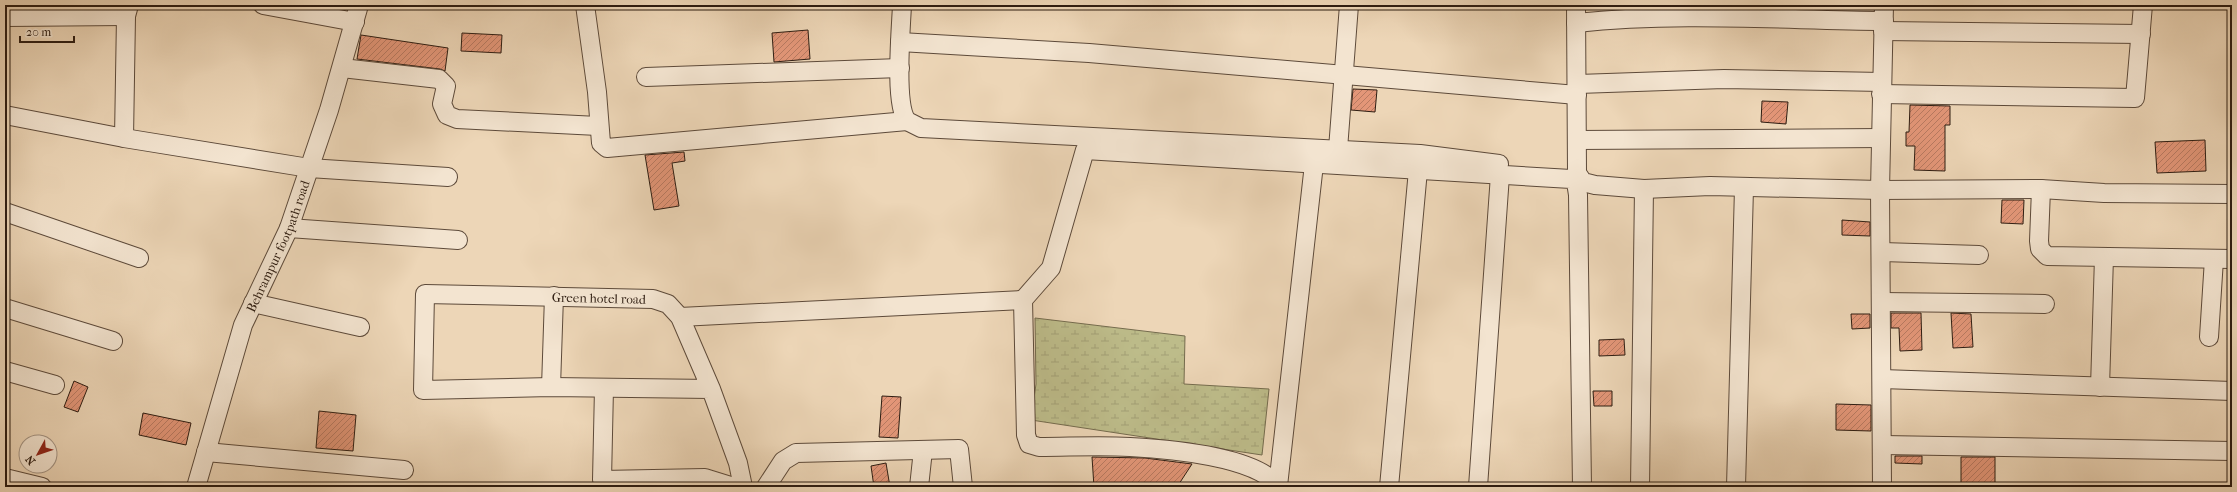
<svg xmlns="http://www.w3.org/2000/svg" width="2237" height="492" font-family="'IM FELL French Canon',serif">
  <style>
    .wetland { fill: url(#wetland-marsh); stroke: #756c4e }
    .building { fill: url(#building-hatch); stroke: #2d1c11 }
    .lines { fill: none; stroke-linecap: round; stroke-linejoin: round }
    .street-casing { stroke: #5d4a3a; stroke-width: 20 }
    .street { stroke: #f3e4d0; stroke-width: 18 }
    .labels { text-anchor: middle; stroke-width: 3; stroke-linejoin: round; paint-order: stroke }
    .street-label { font-size: 13px; fill: #2d1c11; stroke: #f3e4d0 }
  </style>
  <defs>
    <pattern id="wetland-marsh" width="20" height="14" patternUnits="userSpaceOnUse"><rect width="20" height="14" fill="#bdbc8a"/><path d="M1 5h8M5 5V1M11 12h8M15 12V8" fill="none" stroke="#a3a176"/></pattern>
    <pattern id="building-hatch" width="6" height="6" patternUnits="userSpaceOnUse"><rect width="6" height="6" fill="#e39678"/><path d="M-1 1l2-2M0 6l6-6M5 7l2-2" fill="none" stroke="#b87a61"/></pattern>
  </defs>
  <rect width="100%" height="100%" fill="#edd6b7"/>
  <filter id="stains"><feTurbulence type="fractalNoise" baseFrequency=".005" numOctaves="4"/><feColorMatrix values="0 0 0 0 .2 0 0 0 0 .09 0 0 0 0 .02 0 0 0 .5 -.17"/></filter>
  <radialGradient id="worn" r=".72"><stop offset=".6" stop-color="#630" stop-opacity="0"/><stop offset="1" stop-color="#630" stop-opacity=".3"/></radialGradient>
  <path class="wetland" d="M 1035,318 L 1185,336 L 1184,384 L 1269,389 L 1262,455 L 1031,420 L 1036,384 Z"/>
  <path class="building" d="M 808,30 L 810,59 L 774,62 L 772,33 Z
    M 462,33 L 502,35 L 501,53 L 461,51 Z
    M 361,35 L 448,48 L 445,71 L 440,69 L 357,59 Z
    M 1353,89 L 1377,90 L 1375,112 L 1351,110 Z
    M 1762,101 L 1788,102 L 1786,124 L 1761,122 Z
    M 1910,105 L 1950,106 L 1950,125 L 1945,125 L 1945,171 L 1914,170 L 1915,146 L 1906,146 L 1906,132 L 1909,132 Z
    M 2205,140 L 2206,171 L 2157,173 L 2155,142 Z
    M 684,152 L 685,161 L 672,163 L 679,206 L 654,210 L 645,155 Z
    M 2002,200 L 2024,200 L 2023,224 L 2001,223 Z
    M 1842,220 L 1870,222 L 1870,236 L 1842,235 Z
    M 1891,313 L 1921,313 L 1922,350 L 1900,351 L 1899,328 L 1891,328 Z
    M 1951,313 L 1971,314 L 1973,347 L 1953,348 Z
    M 1851,314 L 1870,314 L 1870,328 L 1852,329 Z
    M 1624,339 L 1625,355 L 1599,356 L 1599,340 Z
    M 74,381 L 88,387 L 78,412 L 64,407 Z
    M 1593,391 L 1612,391 L 1612,406 L 1594,406 Z
    M 882,396 L 901,397 L 898,438 L 879,437 Z
    M 1836,404 L 1871,405 L 1871,431 L 1836,430 Z
    M 319,411 L 356,415 L 353,451 L 316,448 Z
    M 143,413 L 191,423 L 186,445 L 139,435 Z
    M 1895,456 L 1922,456 L 1922,464 L 1895,463 Z
    M 1092,457 L 1145,458 L 1192,464 L 1177,487 L 1094,487 Z
    M 1961,457 L 1995,457 L 1995,483 L 1961,483 Z
    M 886,463 L 890,487 L 874,487 L 871,466 Z"/>
  <g class="lines">
    <defs>
      <g id="street">
        <path d="M 263,5 L 355,22"/>
        <path d="M 585,5 L 597,92 L 601,143 L 607,148 L 907,121"/>
        <path d="M 902,5 C 901,29 894,104 907,121 L 921,128 L 1420,154 L 1499,164"/>
        <path d="M 1576,5 L 1577,173 L 1583,182 L 1595,185 L 1644,189 L 1710,186 L 1880,190 L 2041,189 L 2104,193 L 2232,194"/>
        <path d="M 5,17 L 126,16"/>
        <path d="M 1576,23 C 1679,12 1781,20 1884,21"/>
        <path d="M 1883,31 L 2141,34"/>
        <path d="M 900,42 L 1089,53 L 1577,95"/>
        <path d="M 342,68 L 439,79 L 446,86 L 442,104 L 447,115 L 457,119 L 598,126"/>
        <path d="M 646,77 L 900,68"/>
        <path d="M 1578,84 L 1724,79 L 1882,82"/>
        <path d="M 1881,94 L 2135,98 L 2143,5"/>
        <path d="M 5,115 L 124,138 L 309,168 L 448,177"/>
        <path d="M 124,138 L 126,16 L 129,5"/>
        <path d="M 1577,140 L 1881,138"/>
        <path d="M 1338,149 L 1349,5"/>
        <path d="M 2041,189 L 2039,241 L 2040,249 L 2047,256 L 2232,259"/>
        <path d="M 5,212 L 139,258"/>
        <path d="M 289,228 L 458,240"/>
        <path d="M 1882,252 L 1979,255"/>
        <path d="M 1882,302 L 2045,304"/>
        <path d="M 253,303 L 360,327"/>
        <path d="M 5,308 L 113,341"/>
        <path d="M 680,317 L 1023,300"/>
        <path d="M 2209,337 L 2214,259"/>
        <path d="M 5,371 L 55,385"/>
        <path d="M 1882,379 L 2232,391"/>
        <path d="M 551,387 L 554,296"/>
        <path d="M 2100,387 L 2104,257"/>
        <path d="M 604,388 L 602,480 L 705,478 L 734,487"/>
        <path id="s1" d="M 711,389 L 551,387 L 423,390 L 425,294 L 653,299 L 668,304 L 680,317 L 711,389 L 738,463 L 743,487"/>
        <path d="M 1883,445 L 2232,451"/>
        <path d="M 206,452 L 404,470"/>
        <path d="M 5,478 L 42,487"/>
        <path d="M 1278,486 L 1314,164"/>
        <path id="s2" d="M 196,487 L 243,325 L 289,228 L 329,110 L 359,5"/>
        <path d="M 766,487 L 783,461 L 796,453 L 959,449 L 963,487"/>
        <path d="M 919,487 L 923,450"/>
        <path d="M 1279,487 C 1257,456 1167,449 1130,447 C 1100,445 1069,447 1039,447 L 1029,444 L 1026,435 L 1023,300 L 1051,268 L 1085,150 L 1571,179 L 1576,182 L 1578,195 L 1582,487"/>
        <path d="M 1389,487 L 1418,170"/>
        <path d="M 1478,487 L 1500,175"/>
        <path d="M 1640,487 L 1644,189"/>
        <path d="M 1736,487 L 1744,188"/>
        <path d="M 1882,487 L 1880,190 L 1884,5"/>
      </g>
    </defs>
    <use href="#street" class="street-casing"/>
    <use href="#street" class="street"/>
  </g>
  <g class="labels">
    <g class="street-label">
      <text dy="5" stroke="none"><textPath href="#s2" startOffset="255">Behrampur footpath road</textPath></text>
      <text dy="5" stroke="none"><textPath href="#s1" startOffset="558">Green hotel road</textPath></text>
    </g>
  </g>
  <rect width="2237" height="492" fill="none" stroke="#edd6b7" stroke-width="20"/>
  <rect x="6" y="6" width="2225" height="480" fill="none" stroke="#2d1c11" stroke-width="2"/>
  <rect x="10" y="10" width="2217" height="472" fill="none" stroke="#2d1c11"/>
  <g transform="translate(38 454) rotate(230)"><circle r="19" fill="#f3e4d0" stroke="#a49484"/>
  <path d="M0-3L7 15L0 10L-7 15Z" fill="#8f2418"/>
  <text y="-6" font-size="11" font-weight="bold" text-anchor="middle" fill="#2d1c11">N</text>
  </g>
  <path d="M20 36v6h54v-6" fill="none" stroke="#2d1c11" stroke-width="2"/>
  <text x="26" y="36" font-size="12" fill="#2d1c11" stroke="#f3e4d0" stroke-width="3" paint-order="stroke">20 m</text>
  <rect width="100%" height="100%" filter="url(#stains)"/>
  <rect width="100%" height="100%" fill="url(#worn)"/>
</svg>
